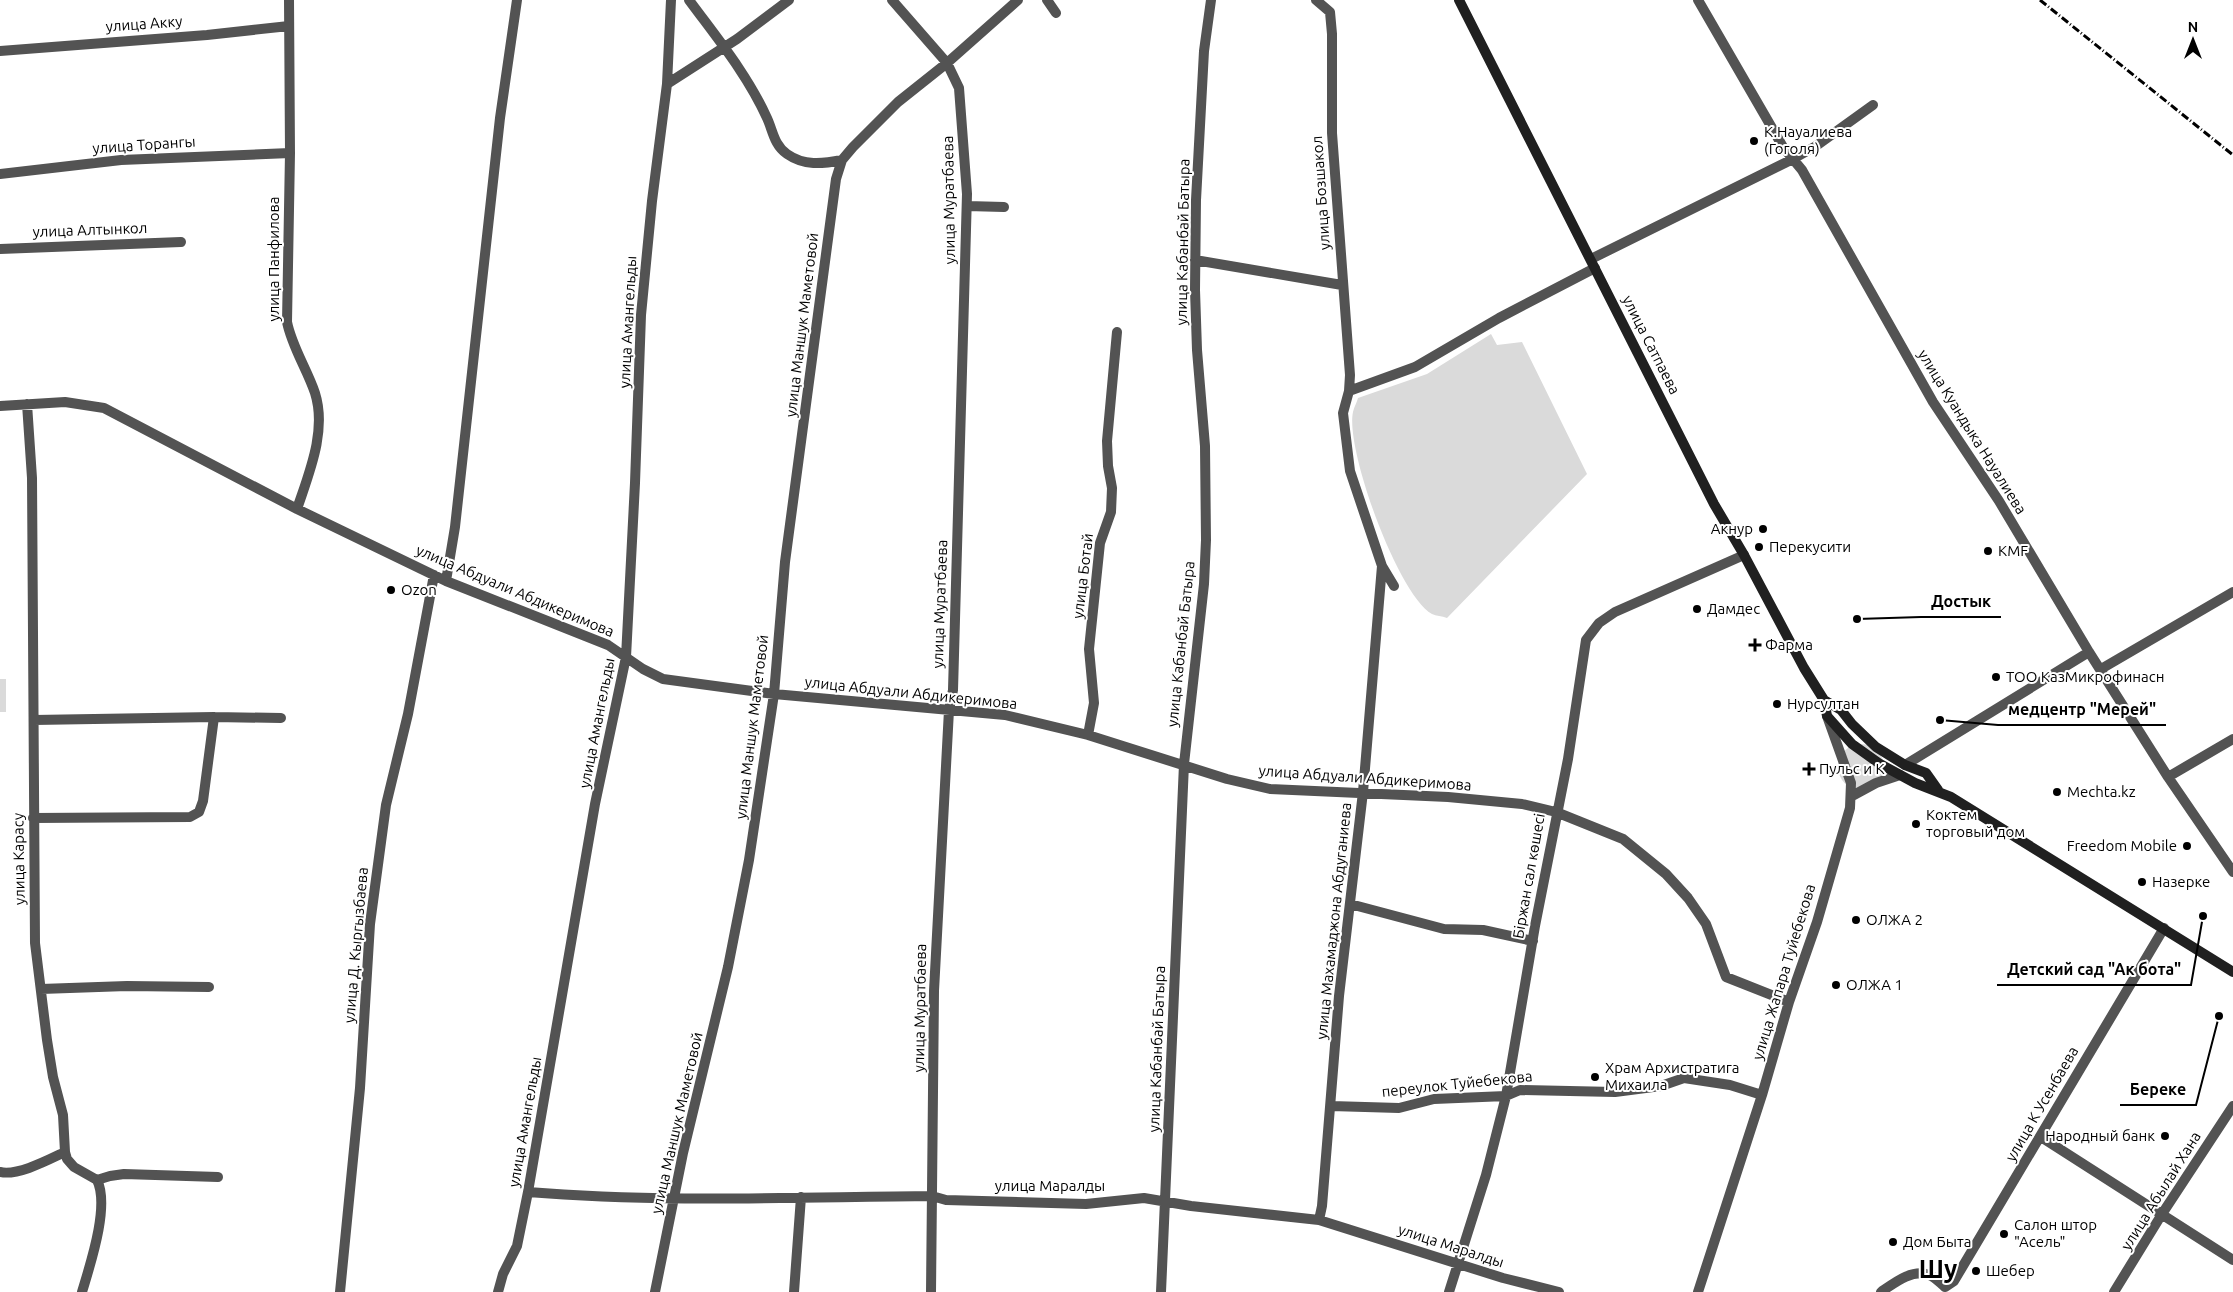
<svg xmlns="http://www.w3.org/2000/svg" width="2233" height="1292" font-family="Ubuntu,sans-serif">
  <style>
    .green { fill: #dadada }
    .lines { fill: none; stroke-linecap: round; stroke-linejoin: round }
    .street { stroke: #535353; stroke-width: 10 }
    .secondary { stroke: #202020; stroke-width: 10 }
    .rail { stroke: #000; stroke-width: 3; stroke-dasharray: 8 2.5 1 2.5; stroke-linecap: butt }
    .poi-dot { fill: #000; stroke: #fff; stroke-width: 2 }
    .labels { text-anchor: middle; stroke-width: 4; stroke-linejoin: round; paint-order: stroke }
    .street-label { font-size: 15px; fill: #000; stroke: #fff }
    .poi-label { font-size: 15px; fill: #000; stroke: #fff; text-anchor: start }
    .town-label { font-size: 25px; font-weight: bold; fill: #000; stroke: #fff }
    .leader { fill: none; stroke: #000; stroke-width: 2 }
    .callout-dot { fill: #000; stroke: #fff; stroke-width: 2 }
    .callout-label { font-size: 16px; text-anchor: middle; font-weight: bold; fill: #000; stroke: #fff; stroke-width: 4; stroke-linejoin: round; paint-order: stroke }
  </style>
  <rect width="100%" height="100%" fill="#fff"/>
  <path class="green" d="M 1491,334 L 1497,345 L 1522,342 L 1587,474 L 1447,618 C 1442,616 1436,616 1432,614 C 1398,595 1345,449 1353,412 C 1354,407 1357,402 1358,398 L 1427,374 Z
    M 0,679 L 6,679 L 6,712 L 0,712 Z
    M1838 767a23 23 0 1 1 46 0a23 23 0 1 1-46 0Z"/>
  <g class="lines">
    <path class="street" d="M 289,0 L 290,153 L 287,322 C 292,347 307,369 315,393 C 327,431 309,473 297,509
      M 689,0 C 717,38 747,74 767,118 C 773,131 774,145 787,154 C 804,166 822,164 842,160
      M 892,0 L 947,63 L 959,88 L 967,194 L 953,690 L 949,710 L 934,991 L 931,1292
      M 1047,0 L 1056,13
      M 1316,0 L 1330,12 L 1332,34 L 1332,133 L 1350,375 L 1349,391 L 1343,413 L 1350,471 L 1382,566 L 1394,586
      M 1698,0 L 1783,147 L 1802,170 L 1933,402 L 1999,501 L 2089,652 L 2168,777 L 2233,872
      M 0,51 L 207,35 L 289,26
      M 667,84 L 737,39 L 789,0
      M 0,174 L 121,160 L 290,153
      M 967,206 L 1004,207
      M 0,249 L 181,242
      M 1591,259 L 1793,159 L 1816,146 L 1873,105
      M 1195,260 L 1342,285
      M 1349,391 L 1415,367 L 1499,318 L 1595,268
      M 27,404 L 32,478 L 35,943 L 47,1040 L 53,1077 L 63,1115 L 65,1152 L 67,1159 L 74,1167 L 97,1180 C 110,1206 90,1265 82,1292
      M 0,406 L 65,402 L 104,408 L 297,509 L 446,581 L 608,645 L 643,669 L 663,679 L 774,694 L 1005,715 L 1088,735 L 1227,779 L 1270,789 L 1448,797 L 1522,804 L 1556,812 L 1623,839 L 1666,874 L 1688,898 L 1706,924 L 1726,977 L 1789,1002
      M 446,581 L 455,527 L 500,118 L 517,0
      M 2101,669 L 2233,592
      M 34,720 L 214,717 L 281,718
      M 1088,735 L 1094,703 L 1089,649 L 1100,543 L 1111,512 L 1112,488 L 1108,466 L 1107,441 L 1117,332
      M 1905,765 L 2089,652
      M 2168,777 L 2233,739
      M 1852,796 L 1876,783 L 1900,775
      M 33,818 L 190,817 L 199,812 L 203,801 L 214,717
      M 1350,904 L 1444,929 L 1483,930 L 1533,941
      M 41,989 L 127,986 L 209,987
      M 1331,1106 L 1399,1108 L 1434,1099 L 1506,1096 L 1520,1090 L 1615,1092 L 1661,1086 L 1684,1078 L 1730,1085 L 1762,1095
      M 2041,1137 L 2233,1260
      M 0,1172 C 18,1176 48,1160 65,1152
      M 97,1180 L 110,1176 L 124,1174 L 218,1177
      M 528,1192 C 663,1203 798,1197 932,1196 L 946,1200 L 1086,1204 L 1144,1198 L 1191,1206 L 1319,1220 L 1503,1278 L 1559,1292
      M 1319,1220 L 1322,1206 L 1339,996 L 1363,792 L 1382,566
      M 1945,1287 L 1954,1281 L 2164,928
      M 340,1292 L 360,1088 L 370,924 L 386,805 L 408,714 L 434,575
      M 498,1292 L 503,1274 L 517,1246 L 528,1192 L 595,804 L 626,657 L 635,483 L 641,315 L 652,201 L 667,84 L 671,0
      M 655,1292 L 683,1153 L 728,967 L 749,860 L 774,694 L 785,562 L 836,179 L 842,160 L 853,147 L 898,102 L 947,63 L 1018,0
      M 794,1292 L 801,1197
      M 1161,1292 L 1184,764 L 1204,584 L 1206,540 L 1205,446 L 1197,350 L 1195,290 L 1196,200 L 1204,51 L 1211,0
      M 1449,1292 L 1486,1175 L 1506,1096 L 1535,926 L 1568,759 L 1586,640 L 1599,623 L 1615,612 L 1744,555
      M 1698,1292 L 1762,1095 L 1789,1002 L 1817,922 L 1850,808 L 1851,783 L 1827,716
      M 1881,1292 C 1894,1283 1913,1268 1929,1275 C 1935,1277 1940,1283 1945,1287
      M 2114,1292 L 2162,1214 L 2233,1106"/>
    <path class="secondary" d="M 1459,0 L 1714,504 L 1744,555 L 1804,668 L 1824,700 L 1827,716 L 1852,744 L 1880,764 L 1915,783 L 1951,797 L 2233,972
      M 1824,700 L 1841,710 L 1852,724 L 1876,747 L 1905,765 L 1926,773 L 1938,790"/>
    <path class="rail" d="M 2040,0 L 2233,155"/>
  </g>
  <g class="poi-dot">
    <circle cx="1754" cy="141" r="5"/>
    <circle cx="1763" cy="529" r="5"/>
    <circle cx="1759" cy="547" r="5"/>
    <circle cx="1988" cy="551" r="5"/>
    <circle cx="391" cy="590" r="5"/>
    <circle cx="1697" cy="609" r="5"/>
    <path d="M1752.5 637.5h5v5h5v5h-5v5h-5v-5h-5v-5h5z"/>
    <circle cx="1996" cy="677" r="5"/>
    <circle cx="1777" cy="704" r="5"/>
    <path d="M1806.5 761.5h5v5h5v5h-5v5h-5v-5h-5v-5h5z"/>
    <circle cx="2057" cy="792" r="5"/>
    <circle cx="1916" cy="824" r="5"/>
    <circle cx="2187" cy="846" r="5"/>
    <circle cx="2142" cy="882" r="5"/>
    <circle cx="1856" cy="920" r="5"/>
    <circle cx="1836" cy="985" r="5"/>
    <circle cx="1595" cy="1077" r="5"/>
    <circle cx="2165" cy="1136" r="5"/>
    <circle cx="2004" cy="1234" r="5"/>
    <circle cx="1893" cy="1242" r="5"/>
    <circle cx="1976" cy="1271" r="5"/>
  </g>
  <g class="labels">
    <g class="street-label">
      <text transform="translate(144 24) rotate(-4)" y="5">улица Акку</text>
      <text transform="translate(144 145) rotate(-4)" y="5">улица Торангы</text>
      <text transform="translate(1321 193) rotate(-94)" y="5">улица Бозшакол</text>
      <text transform="translate(949 200) rotate(-91)" y="5">улица Муратбаева</text>
      <text transform="translate(90 230) rotate(-2)" y="5">улица Алтынкол</text>
      <text transform="translate(1183 242) rotate(-89)" y="5">улица Кабанбай Батыра</text>
      <text transform="translate(274 259) rotate(-90)" y="5">улица Панфилова</text>
      <text transform="translate(628 322) rotate(-87)" y="5">улица Амангельды</text>
      <text transform="translate(802 325) rotate(-83)" y="5">улица Маншук Маметовой</text>
      <text transform="translate(1651 345) rotate(63)" y="5">улица Сатпаева</text>
      <text transform="translate(1972 432) rotate(58)" y="5">улица Куандыка Науалиева</text>
      <text transform="translate(1083 576) rotate(-83)" y="5">улица Ботай</text>
      <text transform="translate(515 591) rotate(23)" y="5">улица Абдуали Абдикеримова</text>
      <text transform="translate(940 604) rotate(-88)" y="5">улица Муратбаева</text>
      <text transform="translate(1181 644) rotate(-84)" y="5">улица Кабанбай Батыра</text>
      <text transform="translate(911 693) rotate(6)" y="5">улица Абдуали Абдикеримова</text>
      <text transform="translate(597 723) rotate(-79)" y="5">улица Амангельды</text>
      <text transform="translate(752 727) rotate(-83)" y="5">улица Маншук Маметовой</text>
      <text transform="translate(1365 778) rotate(4)" y="5">улица Абдуали Абдикеримова</text>
      <text transform="translate(19 859) rotate(-91)" y="5">улица Карасу</text>
      <text transform="translate(1529 876) rotate(-80)" y="5">Біржан сал көшесі</text>
      <text transform="translate(1334 921) rotate(-84)" y="5">улица Махамаджона Абдуганиева</text>
      <text transform="translate(356 945) rotate(-85)" y="5">улица Д. Кыргызбаева</text>
      <text transform="translate(1784 972) rotate(-73)" y="5">улица Жапара Туйебекова</text>
      <text transform="translate(920 1008) rotate(-89)" y="5">улица Муратбаева</text>
      <text transform="translate(1157 1049) rotate(-88)" y="5">улица Кабанбай Батыра</text>
      <text transform="translate(1457 1084) rotate(-6)" y="5">переулок Туйебекова</text>
      <text transform="translate(2042 1104) rotate(-60)" y="5">улица К Усенбаева</text>
      <text transform="translate(525 1122) rotate(-80)" y="5">улица Амангельды</text>
      <text transform="translate(677 1123) rotate(-77)" y="5">улица Маншук Маметовой</text>
      <text x="1050" y="1191">улица Маралды</text>
      <text transform="translate(2161 1191) rotate(-58)" y="5">улица Абылай Хана</text>
      <text transform="translate(1451 1246) rotate(18)" y="5">улица Маралды</text>
    </g>
    <g class="poi-label">
      <text x="1764" y="137">К.Науалиева<tspan x="1764" dy="17">(Гоголя)</tspan></text>
      <text x="1753" y="534" text-anchor="end">Акнур</text>
      <text x="1769" y="552">Перекусити</text>
      <text x="1998" y="556">KMF</text>
      <text x="401" y="595">Ozon</text>
      <text x="1707" y="614">Дамдес</text>
      <text x="1765" y="650">Фарма</text>
      <text x="2006" y="682">ТОО КазМикрофинасн</text>
      <text x="1787" y="709">Нурсултан</text>
      <text x="1819" y="774">Пульс и К</text>
      <text x="2067" y="797">Mechta.kz</text>
      <text x="1926" y="820">Коктем<tspan x="1926" dy="17">торговый дом</tspan></text>
      <text x="2177" y="851" text-anchor="end">Freedom Mobile</text>
      <text x="2152" y="887">Назерке</text>
      <text x="1866" y="925">ОЛЖА 2</text>
      <text x="1846" y="990">ОЛЖА 1</text>
      <text x="1605" y="1073">Храм Архистратига<tspan x="1605" dy="17">Михаила</tspan></text>
      <text x="2155" y="1141" text-anchor="end">Народный банк</text>
      <text x="2014" y="1230">Салон штор<tspan x="2014" dy="17">"Асель"</tspan></text>
      <text x="1903" y="1247">Дом Быта</text>
      <text x="1986" y="1276">Шебер</text>
    </g>
    <g class="town-label">
      <text x="1938" y="1278">Шу</text>
    </g>
  </g>
  <path class="leader" d="M1857 619L1921 617H2001M1940 720L1998 725H2166M2203 916L2191 985H1997M2219 1016L2196 1105H2120"/>
  <g class="callout-dot">
    <circle cx="1857" cy="619" r="5"/>
    <circle cx="1940" cy="720" r="5"/>
    <circle cx="2203" cy="916" r="5"/>
    <circle cx="2219" cy="1016" r="5"/>
  </g>
  <g class="callout-label">
    <text x="1961" y="607">Достык</text>
    <text x="2082" y="715">медцентр "Мерей"</text>
    <text x="2094" y="975">Детский сад "Ак бота"</text>
    <text x="2158" y="1095">Береке</text>
  </g>
  <g transform="translate(2193 40)" stroke="#ffffff" stroke-width="4" paint-order="stroke">
  <path d="M0-4L9 19L0 12L-9 19Z" fill="#000000"/>
  <text y="-8" font-size="14" font-weight="bold" text-anchor="middle" fill="#000000">N</text>
  </g>
</svg>
